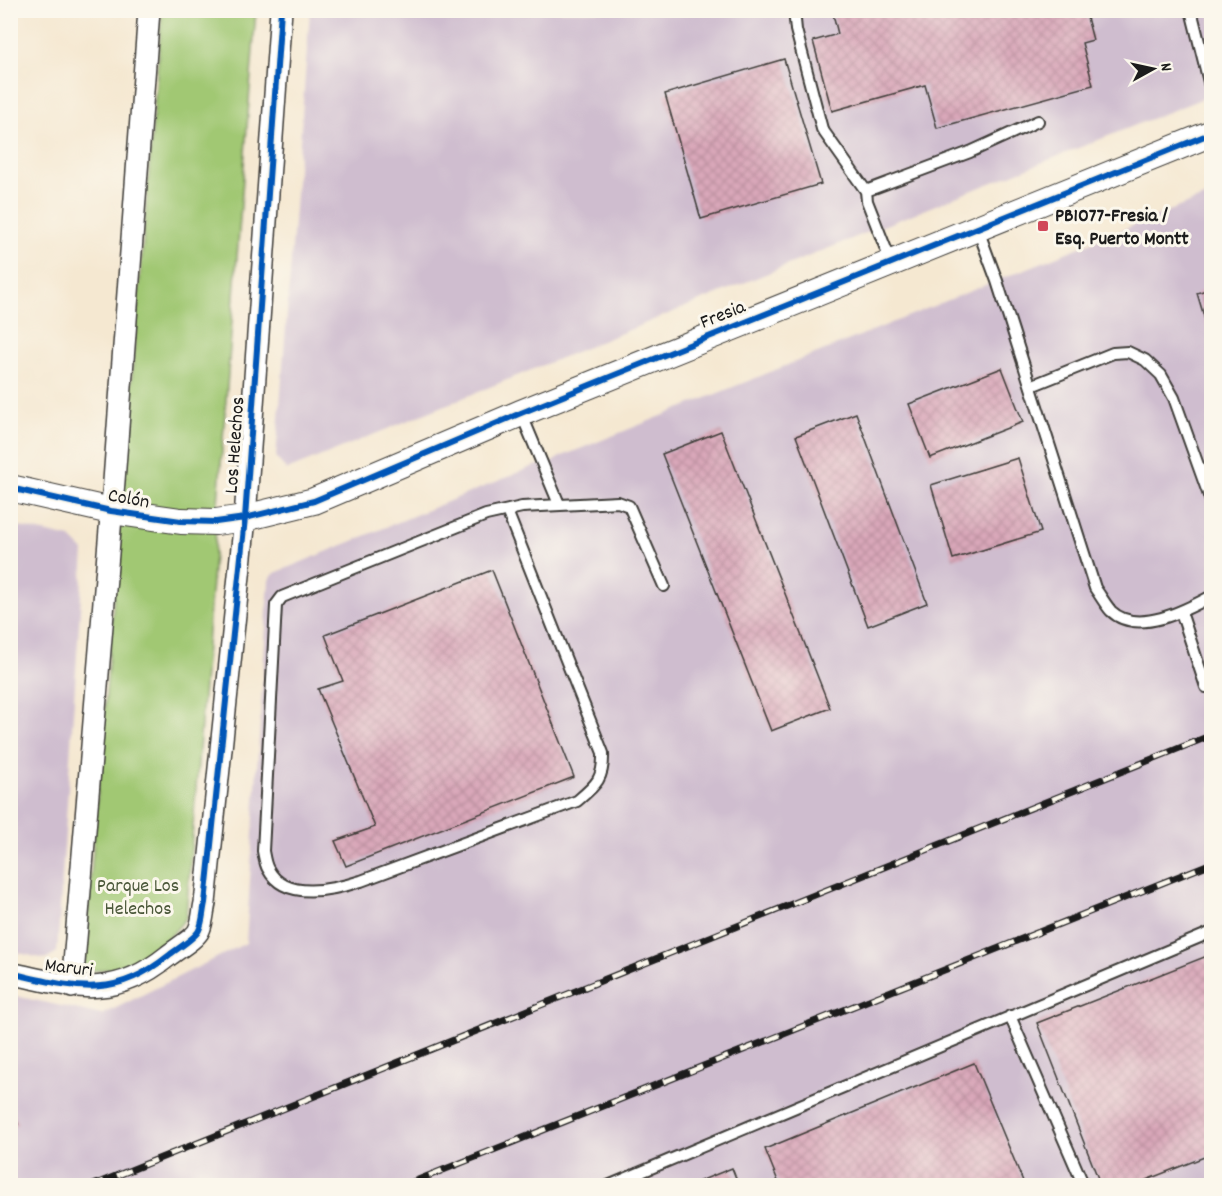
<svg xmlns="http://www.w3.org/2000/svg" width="1222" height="1196" font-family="Dekko,sans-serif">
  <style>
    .industrial { fill: #cfbdcf }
    .green { fill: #a1c873; stroke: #5e7248; stroke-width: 1.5 }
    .building { fill: url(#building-cross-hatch) }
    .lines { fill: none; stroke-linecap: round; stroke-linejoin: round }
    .service-casing { stroke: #3d3b37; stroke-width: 14 }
    .minor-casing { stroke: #3d3b37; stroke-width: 24 }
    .tertiary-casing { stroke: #3d3b37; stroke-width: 28 }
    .service { stroke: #fff; stroke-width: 10 }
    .minor { stroke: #fff; stroke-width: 21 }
    .tertiary { stroke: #fff; stroke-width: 26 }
    .rail-casing { stroke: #1c1c1c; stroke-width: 7 }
    .rail { stroke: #fbf7ec; stroke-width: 4.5; stroke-dasharray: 14; stroke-linecap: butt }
    .cycleway-casing { stroke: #fbf7ec; stroke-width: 10 }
    .cycleway { stroke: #0057b8; stroke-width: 6 }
    .poi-dot { fill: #d1495b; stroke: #fbf7ec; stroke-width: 2 }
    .labels { text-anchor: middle; stroke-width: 6; stroke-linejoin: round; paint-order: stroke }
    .poi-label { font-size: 20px; font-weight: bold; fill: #1c1c1c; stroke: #fbf7ec; text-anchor: start }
    .street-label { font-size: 20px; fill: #1c1c1c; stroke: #fbf7ec }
    .park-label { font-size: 20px; fill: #4b583a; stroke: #fbf7ec }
  </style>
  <defs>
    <pattern id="building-cross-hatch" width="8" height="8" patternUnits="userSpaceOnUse" patternTransform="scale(1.5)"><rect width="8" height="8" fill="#d9a7b9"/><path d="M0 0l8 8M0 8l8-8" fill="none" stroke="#ba8f9e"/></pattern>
  </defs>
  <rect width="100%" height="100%" fill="#fbf7ec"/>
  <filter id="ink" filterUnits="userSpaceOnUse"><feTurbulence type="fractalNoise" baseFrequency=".0167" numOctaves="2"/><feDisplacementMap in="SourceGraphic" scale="12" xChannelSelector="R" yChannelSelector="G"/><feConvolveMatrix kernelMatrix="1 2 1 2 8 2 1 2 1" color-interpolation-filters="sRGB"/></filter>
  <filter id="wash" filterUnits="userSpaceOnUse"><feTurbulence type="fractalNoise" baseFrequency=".008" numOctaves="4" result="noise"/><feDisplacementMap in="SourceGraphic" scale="24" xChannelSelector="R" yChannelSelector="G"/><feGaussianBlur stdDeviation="1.35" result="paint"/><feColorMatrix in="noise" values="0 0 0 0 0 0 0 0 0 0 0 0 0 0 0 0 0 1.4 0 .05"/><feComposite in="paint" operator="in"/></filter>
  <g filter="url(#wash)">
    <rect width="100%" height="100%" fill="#f5e8d1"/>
    <path class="industrial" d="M 310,11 L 1211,11 L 1211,95 L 878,228 L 287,470 L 276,458 Z
      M 1211,194 L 1211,1185 L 11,1186 L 11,995 L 102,1015 L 246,943 L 269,580 L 275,573 L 534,466 L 551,463 L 560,457 Z
      M 11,525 L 71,538 L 84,551 L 57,952 L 45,959 L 11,951 Z"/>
    <path class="green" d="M 162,11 L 256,11 L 186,918 L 147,964 L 83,972 Z"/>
    <g id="blocks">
      <path class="building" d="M 832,10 L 1085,10 L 1093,40 L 1082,43 L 1093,85 L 937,128 L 925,85 L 832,111 L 813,41 L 838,34 Z
        M 784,59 L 821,184 L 701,219 L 665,94 Z
        M 1212,288 L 1212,340 L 1211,340 L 1197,293 Z
        M 1002,368 L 1023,422 L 930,458 L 909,404 Z
        M 856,413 L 927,603 L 868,626 L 796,436 Z
        M 721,431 L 830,708 L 771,731 L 662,454 Z
        M 1018,458 L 1041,532 L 953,559 L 931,485 Z
        M 492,570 L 574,777 L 346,866 L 335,841 L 375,827 L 318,689 L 343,681 L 325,635 Z
        M 1212,954 L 1212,1154 L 1131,1186 L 1101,1186 L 1037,1023 Z
        M 974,1063 L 1025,1186 L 780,1186 L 765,1149 Z
        M 10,1104 L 18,1124 L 10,1127 Z
        M 732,1168 L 739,1186 L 690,1186 L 690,1185 Z"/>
    </g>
  </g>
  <g filter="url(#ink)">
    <use href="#blocks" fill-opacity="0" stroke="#3d3b37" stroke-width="1.5"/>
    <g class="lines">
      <defs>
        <path id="service" d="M 794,10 L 796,30 L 822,129 L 866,191
          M 1191,10 L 1212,94
          M 977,227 L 997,281 L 1095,588 C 1100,595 1105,604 1111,611 C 1137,636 1186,610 1212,596
          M 891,262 L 867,201 L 866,191 L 970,152 L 1038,121
          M 1031,386 L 1113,353 L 1128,352 L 1145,360 L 1161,375 L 1174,398 L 1212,504
          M 521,413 L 559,504
          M 507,511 L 603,753 C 604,779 596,785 577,801 L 361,881 C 333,890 285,902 268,869 C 265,864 264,856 263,851 L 276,605 L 282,597 L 486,515 L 522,507 L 618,502 L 629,506 L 664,586
          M 1181,612 L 1206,687
          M 1010,1016 L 1084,1186
          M 608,1186 L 1212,932"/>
        <path id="minor" d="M 10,973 C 74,987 112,1001 168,956 C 175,950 196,938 199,930 C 203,922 203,911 205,903 L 245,518 L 281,10
          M 72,987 L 114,481 L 149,10"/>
        <path id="tertiary" d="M 10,488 L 111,511 L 181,521 L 216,522 L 245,518 L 314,501 L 521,413 L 1212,133"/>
      </defs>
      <use href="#service" class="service-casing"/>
      <use href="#minor" class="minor-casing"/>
      <use href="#tertiary" class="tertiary-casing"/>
      <use href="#service" class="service"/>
      <use href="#minor" class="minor"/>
      <use href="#tertiary" class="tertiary"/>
      <defs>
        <path id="rail" d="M 91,1186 L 1212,735
          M 403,1186 L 1212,863"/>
      </defs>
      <use href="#rail" class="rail-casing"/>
      <use href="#rail" class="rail"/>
      <defs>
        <path id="cycleway" d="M 10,488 L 111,511 L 181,521 L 216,522 L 245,518 L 314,501 L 521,413 L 1212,133
          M 10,973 C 74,987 112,1001 168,956 C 175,950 196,938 199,930 C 203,922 203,911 205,903 L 245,518 L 281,10"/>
      </defs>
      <use href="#cycleway" class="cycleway-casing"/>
      <use href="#cycleway" class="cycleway"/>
    </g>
  </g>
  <rect class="poi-dot" x="1037" y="220" width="12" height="12" rx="3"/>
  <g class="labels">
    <g class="poi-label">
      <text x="1055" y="221">PB1077-Fresia /<tspan x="1055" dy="23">Esq. Puerto Montt</tspan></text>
    </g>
    <g class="street-label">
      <text transform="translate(722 313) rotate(-22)" y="7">Fresia</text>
      <text transform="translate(233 445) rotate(-86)" y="7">Los Helechos</text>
      <text transform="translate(129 497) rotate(10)" y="7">Colón</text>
      <text transform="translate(69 966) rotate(7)" y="7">Maruri</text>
    </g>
    <g class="park-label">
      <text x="138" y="891">Parque Los<tspan x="138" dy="23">Helechos</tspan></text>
    </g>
  </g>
  <rect width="1222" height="1196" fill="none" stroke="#fbf7ec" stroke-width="36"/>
  <g transform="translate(1153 69) rotate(82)" stroke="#fbf7ec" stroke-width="4.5" paint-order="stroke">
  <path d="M0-4.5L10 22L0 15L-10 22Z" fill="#1c1c1c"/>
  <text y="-9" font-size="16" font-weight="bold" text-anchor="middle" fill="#1c1c1c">N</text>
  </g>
</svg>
